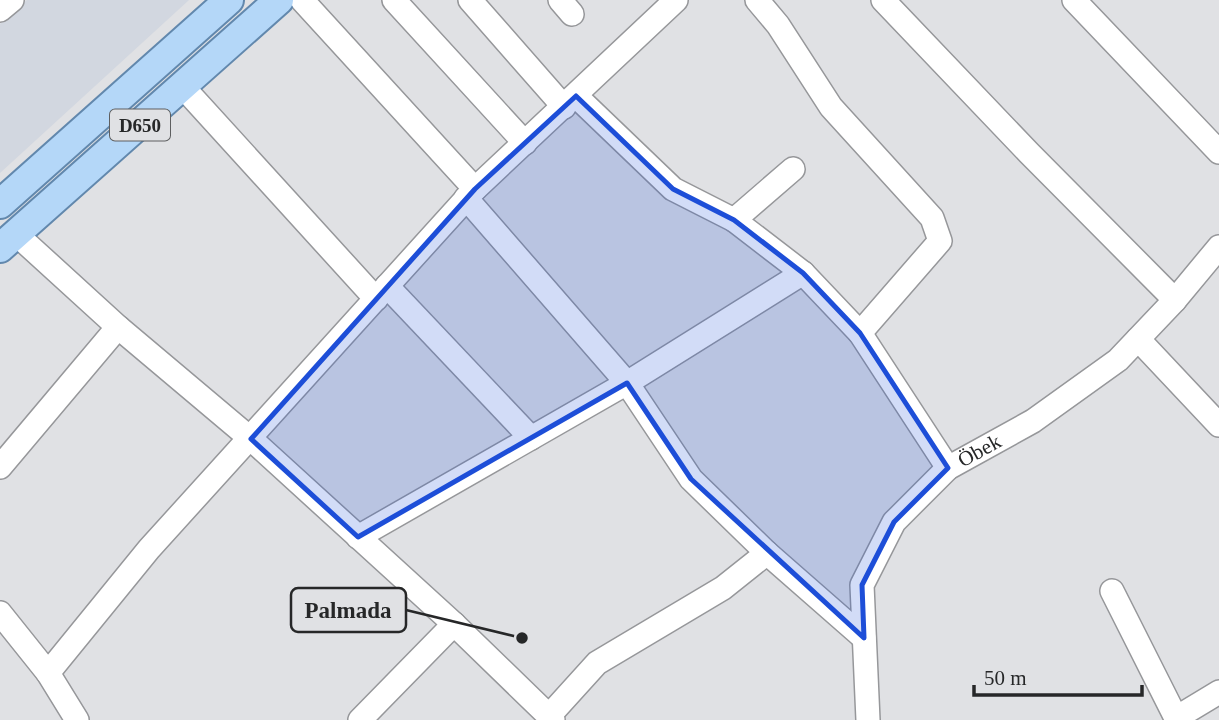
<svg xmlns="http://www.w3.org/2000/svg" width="1219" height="720" font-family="Georgia,serif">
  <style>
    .built { fill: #d2d7e0 }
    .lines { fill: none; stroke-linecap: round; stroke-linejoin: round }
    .minor-casing { stroke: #96979a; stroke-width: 26 }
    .major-casing { stroke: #6288ad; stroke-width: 32 }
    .minor { stroke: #fff; stroke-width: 23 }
    .major { stroke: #b4d7f8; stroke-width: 28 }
    .marked { fill: #1d4ed8; fill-opacity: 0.2; stroke: #1d4ed8; stroke-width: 5; stroke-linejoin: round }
    .labels { text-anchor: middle; stroke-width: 5; stroke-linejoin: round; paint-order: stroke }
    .shield { fill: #e0e1e4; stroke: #5e5f60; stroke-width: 2 }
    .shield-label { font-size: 19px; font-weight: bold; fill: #262728 }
    .street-label { font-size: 21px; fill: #262728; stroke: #e0e1e4 }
    .leader { fill: none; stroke: #262728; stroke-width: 2.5 }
    .callout-dot { fill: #262728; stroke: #e0e1e4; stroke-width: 2.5 }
    .callout { fill: #e0e1e4; stroke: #262728; stroke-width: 2.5 }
    .callout-label { font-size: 23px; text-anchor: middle; font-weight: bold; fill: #262728 }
  </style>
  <rect width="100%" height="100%" fill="#e0e1e4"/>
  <path class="built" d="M 27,0 L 189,0 L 0,173 L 0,24 Z"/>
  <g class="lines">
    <defs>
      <g id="minor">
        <path d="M 302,0 L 475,189"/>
        <path d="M 394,0 L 525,143"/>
        <path d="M 470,0 L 564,107"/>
        <path d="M 560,0 L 572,14"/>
        <path d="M 757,0 L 778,25 L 831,107 L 932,218 L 940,241 L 860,333"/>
        <path d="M 883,0 L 1029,153 L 1175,300"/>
        <path d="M 1074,0 L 1219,152"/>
        <path d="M 0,10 L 12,0"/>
        <path d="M 183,87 L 376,299"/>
        <path d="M 576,96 L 673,189 L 734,220 L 803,273 L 860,333 L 948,468"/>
        <path d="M 466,198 L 627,383 L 691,479 L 767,553 L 864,638"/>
        <path d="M 734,220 L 793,169"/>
        <path d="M 16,234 L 118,327 L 251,439 L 454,624 L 553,720"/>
        <path d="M 387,286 L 531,438"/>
        <path d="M 1138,339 L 1219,425"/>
        <path d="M 0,467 L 118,327"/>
        <path d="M 358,537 L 627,383 L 803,273"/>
        <path d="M 1112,591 L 1177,720"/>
        <path d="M 0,613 L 48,673 L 77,720"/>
        <path d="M 48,673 L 149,549 L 475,189 L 676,0"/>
        <path d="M 549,716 L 597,663 L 723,588 L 767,553"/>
        <path d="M 1176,718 L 1219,692"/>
        <path d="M 360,720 L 454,624"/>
        <path id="s1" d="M 868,720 L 862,585 L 894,522 L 948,468 L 1033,421 L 1118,360 L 1175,300 L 1219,247"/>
      </g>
      <path id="major" d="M 0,204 L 229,0
        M 0,248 L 279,0"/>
    </defs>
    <use href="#minor" class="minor-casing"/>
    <use href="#major" class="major-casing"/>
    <use href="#minor" class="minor"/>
    <use href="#major" class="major"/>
  </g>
  <path class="marked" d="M 576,96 L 673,189 L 734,220 L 803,273 L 860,333 L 948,468 L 894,522 L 862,585 L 864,638 L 691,479 L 627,383 L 358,537 L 251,439 L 475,189 Z"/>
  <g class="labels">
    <rect class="shield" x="110" y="109.5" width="60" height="31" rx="5"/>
    <g class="shield-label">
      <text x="140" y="132">D650</text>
    </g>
    <g class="street-label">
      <text dy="7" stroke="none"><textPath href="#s1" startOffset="318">Öbek</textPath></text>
    </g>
  </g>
  <path class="leader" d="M522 638L406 610"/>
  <circle class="callout-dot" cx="522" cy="638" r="7"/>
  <rect class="callout" x="291" y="588" width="115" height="44" rx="7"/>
  <g class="callout-label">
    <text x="348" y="618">Palmada</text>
  </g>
  <path d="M974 685v10h168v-10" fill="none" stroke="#262728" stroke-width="3.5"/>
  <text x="984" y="685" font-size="21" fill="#262728" stroke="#e0e1e4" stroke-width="5" paint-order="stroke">50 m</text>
</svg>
